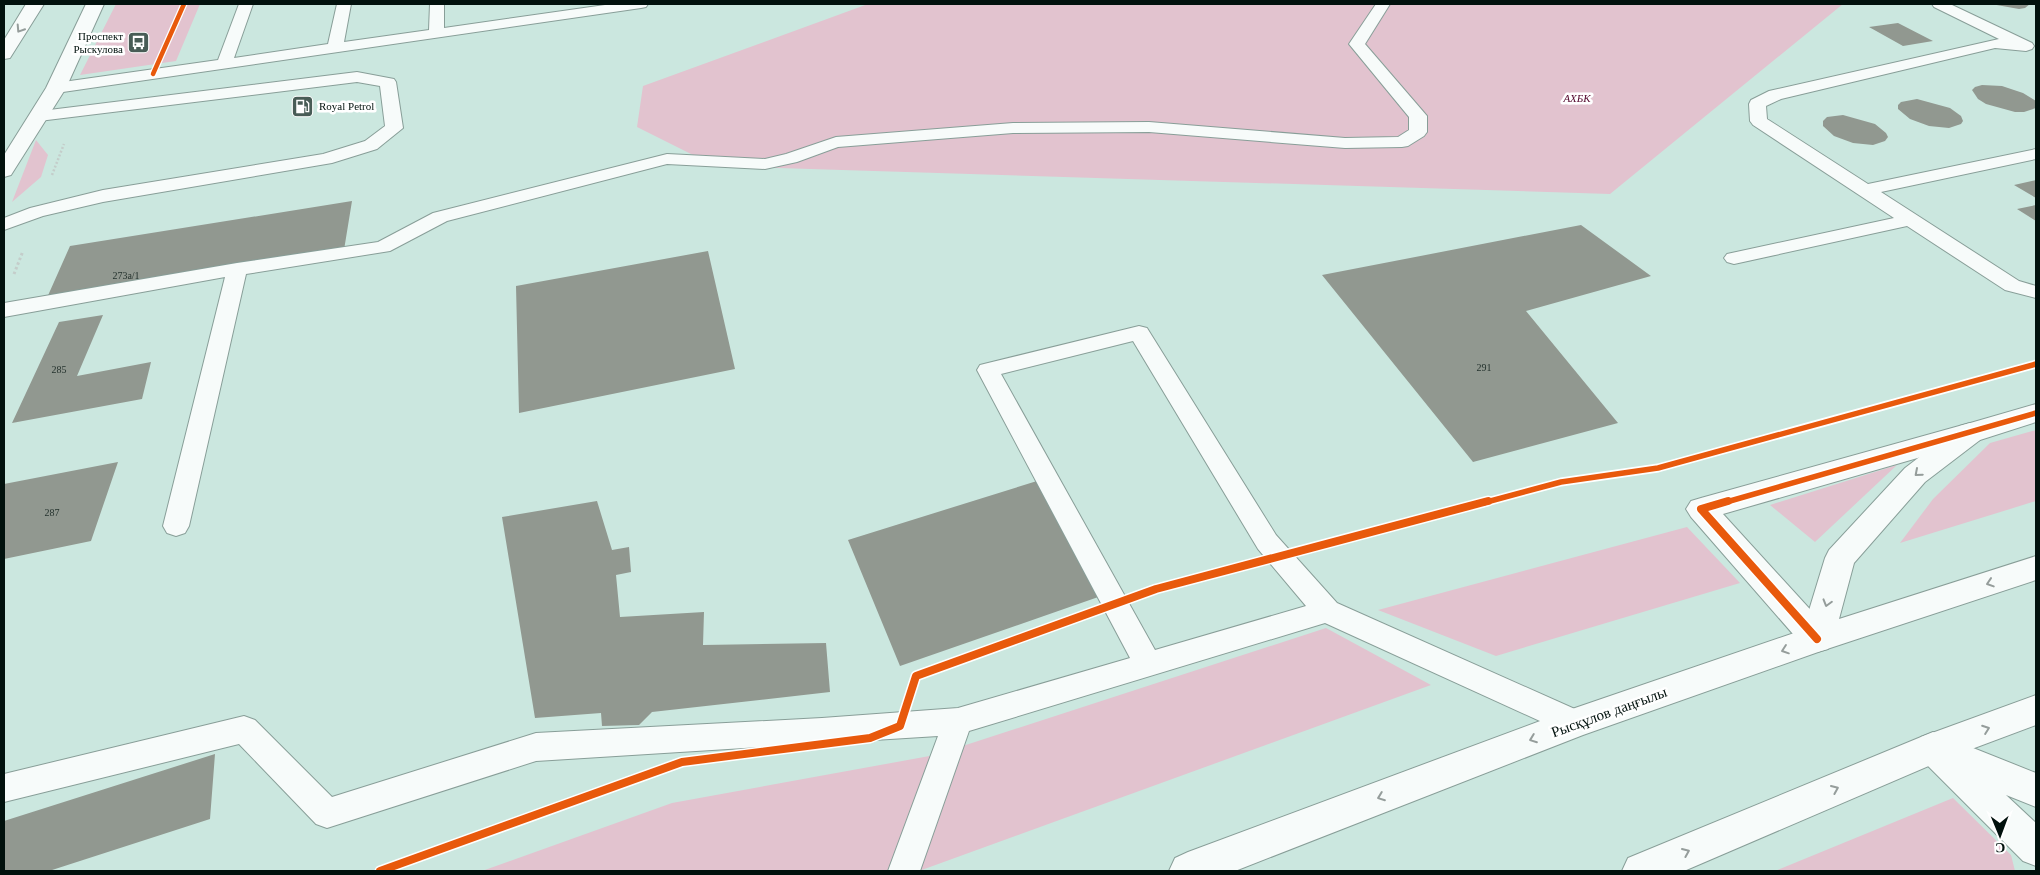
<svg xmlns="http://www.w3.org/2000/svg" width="2040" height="875" font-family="Georgia,serif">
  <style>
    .green { fill: #e2c3cf }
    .building { fill: #919890 }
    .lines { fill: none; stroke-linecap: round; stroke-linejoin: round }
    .lane-casing { stroke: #889e98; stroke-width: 2 }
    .street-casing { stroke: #889e98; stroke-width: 2 }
    .secondary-casing { stroke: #889e98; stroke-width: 2 }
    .primary-casing { stroke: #889e98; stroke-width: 2 }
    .path-far1 { stroke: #c4cdca; stroke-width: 2.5; stroke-dasharray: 2 2; stroke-linecap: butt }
    .path { stroke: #c4cdca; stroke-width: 3; stroke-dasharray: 2.5 2.5; stroke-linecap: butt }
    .lane { fill: #f7fbfa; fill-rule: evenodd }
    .street { fill: #f7fbfa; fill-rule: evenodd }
    .secondary { fill: #f7fbfa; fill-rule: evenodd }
    .primary { fill: #f7fbfa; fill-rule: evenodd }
    .cycleway-far2-casing { stroke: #fff; stroke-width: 7 }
    .cycleway-far1-casing { stroke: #fff; stroke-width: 9 }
    .cycleway-casing { stroke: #fff; stroke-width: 11 }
    .cycleway-far2 { stroke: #e8590c; stroke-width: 4.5 }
    .cycleway-far1 { stroke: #e8590c; stroke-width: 5.5 }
    .cycleway { stroke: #e8590c; stroke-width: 8 }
    .oneway { stroke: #959d9b }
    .labels { text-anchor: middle; stroke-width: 5; stroke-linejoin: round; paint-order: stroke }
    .number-label { font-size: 10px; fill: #25332e }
    .far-poi-label { font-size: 11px; fill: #01110d; stroke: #fff; text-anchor: end }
    .far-park-label { font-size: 11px; font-style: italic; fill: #53072d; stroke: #fff }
    .near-street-label { font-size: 15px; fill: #01110d; stroke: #fff }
  </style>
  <rect width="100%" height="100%" fill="#cbe7df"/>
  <path class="green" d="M 116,4 L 200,4 L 176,61 L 80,75 Z
    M 868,4 L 1843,4 L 1610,194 L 715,166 L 637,127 L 643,86 Z
    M 36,140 L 48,155 L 41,177 L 12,202 Z
    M 2036,430 L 2036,501 L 1900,543 L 1933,499 L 1990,443 Z
    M 1897,465 L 1815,542 L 1770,505 Z
    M 1687,527 L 1740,583 L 1496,656 L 1378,610 Z
    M 1326,628 L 1431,685 L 919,871 L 482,871 L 672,803 L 935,755 Z
    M 1953,798 L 2011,855 L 2015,871 L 1775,871 Z"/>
  <path class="building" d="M 1991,4 L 2030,4 L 2025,8 L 2019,9 Z
    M 1898,23 L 1933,41 L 1903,46 L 1869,27 Z
    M 1982,85 L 2002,86 L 2023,93 L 2036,101 L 2036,108 L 2024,112 L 2015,112 L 1986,104 L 1978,99 L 1972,90 L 1975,87 Z
    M 1917,99 L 1950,108 L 1961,116 L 1963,121 L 1961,124 L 1949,128 L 1929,126 L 1910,119 L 1898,109 L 1898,105 L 1901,102 Z
    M 1843,115 L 1875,124 L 1886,133 L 1888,137 L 1885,141 L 1873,145 L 1853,143 L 1834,136 L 1823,126 L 1823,121 L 1827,117 Z
    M 2036,180 L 2036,198 L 2014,185 Z
    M 352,201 L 344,250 L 46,300 L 70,246 Z
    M 2036,205 L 2036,221 L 2017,209 Z
    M 1581,225 L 1651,276 L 1526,311 L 1618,423 L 1473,462 L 1322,275 Z
    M 708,251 L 735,369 L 519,413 L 516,286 Z
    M 103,315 L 77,376 L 151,362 L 142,399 L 12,423 L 59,322 Z
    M 118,462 L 91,541 L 4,559 L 4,484 Z
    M 1037,481 L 1104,595 L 900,666 L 848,540 Z
    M 597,501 L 612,550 L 629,547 L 631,572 L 616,575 L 620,617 L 704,612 L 703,645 L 826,643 L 830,692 L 652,712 L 639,725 L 602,726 L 601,713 L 535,718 L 502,517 Z
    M 215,754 L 210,819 L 49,871 L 4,871 L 4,821 Z"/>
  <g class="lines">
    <defs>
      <path id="lane" d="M 239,4 L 253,4 L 234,58 L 328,44 L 337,4 L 351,4 L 344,42 L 429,30 L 430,4 L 444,4 L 444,28 L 612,4 L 648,4 L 646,7 L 641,8 L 56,93 L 50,91 L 48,88 L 50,85 L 56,83 L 218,60 Z
        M 1376,4 L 1390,4 L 1365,44 L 1427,116 L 1427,132 L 1424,136 L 1408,146 L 1402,147 L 1345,148 L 1149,132 L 1013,133 L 838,147 L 797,162 L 765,169 L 667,164 L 447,221 L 390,251 L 246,274 L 189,526 L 185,533 L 176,536 L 167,533 L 163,526 L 225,277 L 4,317 L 4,303 L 237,263 L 378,242 L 433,213 L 667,154 L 765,159 L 786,154 L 836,137 L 1013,123 L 1149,122 L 1345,138 L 1398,137 L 1409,130 L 1409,117 L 1349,44 Z
        M 1932,4 L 1950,4 L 2032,43 L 2034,46 L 2032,49 L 2026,51 L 1995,48 L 1781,99 L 1766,106 L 1767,119 L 1868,184 L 2036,149 L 2036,159 L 1881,192 L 2019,281 L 2036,286 L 2036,298 L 2005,290 L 1907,226 L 1734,264 L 1727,262 L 1724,258 L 1727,254 L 1894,218 L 1753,125 L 1750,121 L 1749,104 L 1751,100 L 1769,91 L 1999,39 L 1934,7 Z
        M 357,72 L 394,79 L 396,82 L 403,128 L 377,149 L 332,163 L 103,202 L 43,216 L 4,230 L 4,218 L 30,208 L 103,190 L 323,154 L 365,141 L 385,126 L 380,86 L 357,82 L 39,121 L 33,120 L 30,116 L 33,112 Z
        M 1139,326 L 1147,328 L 1276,535 L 1337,603 L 1586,714 L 1590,723 L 1586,732 L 1575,736 L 1564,732 L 1325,623 L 969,731 L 920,871 L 888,871 L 938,736 L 536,761 L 327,828 L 316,824 L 239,744 L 4,802 L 4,774 L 244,716 L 255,720 L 332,797 L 536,733 L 822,718 L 958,708 L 1130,658 L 977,370 L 980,365 L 988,363 ZM 1133,341 L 1258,549 L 1306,606 L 1155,650 L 1001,374 Z"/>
      <path id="street" d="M 1970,423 L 1980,426 L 1984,433 L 1980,440 L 1723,514 L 1828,629 L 1833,639 L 1828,649 L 1817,652 L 1806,649 L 1691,517 L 1686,509 L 1691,501 L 1701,498 Z
        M 1933,732 L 2036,773 L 2036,807 L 2006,795 L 2036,823 L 2036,866 L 2023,861 L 1921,759 L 1915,748 L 1921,737 Z"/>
      <path id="secondary" d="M 2036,404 L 2036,422 L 1980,440 L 1925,482 L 1854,563 L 1839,619 L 2036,556 L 2036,580 L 1821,651 L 1583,735 L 1235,871 L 1169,871 L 1175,858 L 1188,852 L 1575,708 L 1803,630 L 1825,558 L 1829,550 L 1905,468 L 1960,426 Z
        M 2036,695 L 2036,725 L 1945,759 L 1684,871 L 1622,871 L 1628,858 L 1921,737 Z"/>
      <path id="primary" d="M 26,4 L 44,4 L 10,58 L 4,59 L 4,40 Z
        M 86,4 L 104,4 L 66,88 L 11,175 L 4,177 L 4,155 L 46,88 Z"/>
    </defs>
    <use href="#lane" class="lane-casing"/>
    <use href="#street" class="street-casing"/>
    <use href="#secondary" class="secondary-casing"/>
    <use href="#primary" class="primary-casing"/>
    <path class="path-far1" d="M 52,175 L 64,144"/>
    <path class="path" d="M 14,274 L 23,251"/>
    <use href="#lane" class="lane"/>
    <use href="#street" class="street"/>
    <use href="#secondary" class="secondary"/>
    <use href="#primary" class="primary"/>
    <defs>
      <path id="cycleway-far2" d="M 153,74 L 184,4"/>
      <path id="cycleway-far1" d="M 1483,503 L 1561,482 L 1658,468 L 2036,364
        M 1723,503 L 2036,413"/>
      <path id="cycleway" d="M 1728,501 L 1701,509 L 1817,639
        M 380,871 L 682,762 L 870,738 L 900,726 L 916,676 L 1156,589 L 1488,501"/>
    </defs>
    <use href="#cycleway-far2" class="cycleway-far2-casing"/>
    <use href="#cycleway-far1" class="cycleway-far1-casing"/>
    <use href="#cycleway" class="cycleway-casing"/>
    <use href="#cycleway-far2" class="cycleway-far2"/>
    <use href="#cycleway-far1" class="cycleway-far1"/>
    <use href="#cycleway" class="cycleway"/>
  </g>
  <defs><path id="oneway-chevron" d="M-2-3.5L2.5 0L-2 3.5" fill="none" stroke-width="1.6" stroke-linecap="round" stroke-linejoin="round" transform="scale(1.25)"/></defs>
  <g class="oneway">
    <use href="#oneway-chevron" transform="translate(20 29) rotate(123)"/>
    <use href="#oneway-chevron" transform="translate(1918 473) rotate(139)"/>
    <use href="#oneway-chevron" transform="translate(1990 583) rotate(162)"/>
    <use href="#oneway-chevron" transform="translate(1827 603) rotate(106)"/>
    <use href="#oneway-chevron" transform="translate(1785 650) rotate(161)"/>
    <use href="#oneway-chevron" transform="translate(1986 729) rotate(-20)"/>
    <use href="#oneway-chevron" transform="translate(1533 739) rotate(159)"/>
    <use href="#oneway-chevron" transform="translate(1835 789) rotate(-23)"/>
    <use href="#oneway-chevron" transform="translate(1381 797) rotate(159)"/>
    <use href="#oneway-chevron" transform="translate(1686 852) rotate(-23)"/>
  </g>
  <defs>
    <symbol id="bus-square" viewBox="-11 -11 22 22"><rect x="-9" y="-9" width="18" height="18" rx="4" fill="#485c56" stroke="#fff"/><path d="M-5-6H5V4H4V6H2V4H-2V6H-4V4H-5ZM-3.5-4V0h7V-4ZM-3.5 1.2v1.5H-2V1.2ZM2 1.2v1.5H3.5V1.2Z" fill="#fff"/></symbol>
    <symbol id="fuel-square" viewBox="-11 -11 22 22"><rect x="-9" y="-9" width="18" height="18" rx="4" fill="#485c56" stroke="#fff"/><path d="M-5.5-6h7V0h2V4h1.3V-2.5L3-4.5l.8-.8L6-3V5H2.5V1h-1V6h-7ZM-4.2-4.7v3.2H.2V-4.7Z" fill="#fff"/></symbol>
  </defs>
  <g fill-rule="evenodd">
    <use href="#bus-square" x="126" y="30" width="25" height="25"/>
    <use href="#fuel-square" x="290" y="94" width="25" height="25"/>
  </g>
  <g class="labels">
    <g class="number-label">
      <text x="126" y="279">273а/1</text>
      <text x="1484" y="371">291</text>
      <text x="59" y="373">285</text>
      <text x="52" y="516">287</text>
    </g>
    <g class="far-poi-label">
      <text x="123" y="40">Проспект<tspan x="123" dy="13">Рыскулова</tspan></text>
      <text x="319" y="110" text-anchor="start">Royal Petrol</text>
    </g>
    <g class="far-park-label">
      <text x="1577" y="102">АХБК</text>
    </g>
    <g class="near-street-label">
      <text transform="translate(1609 712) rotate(-20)" y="5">Рысқұлов даңғылы</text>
    </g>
  </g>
  <rect width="2040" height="875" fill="none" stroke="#01110d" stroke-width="10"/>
  <g transform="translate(2000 835) rotate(179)" stroke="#ffffff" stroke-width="4" paint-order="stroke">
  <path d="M0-4L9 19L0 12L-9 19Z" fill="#01110d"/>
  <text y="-8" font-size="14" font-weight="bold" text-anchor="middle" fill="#01110d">С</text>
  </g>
</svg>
